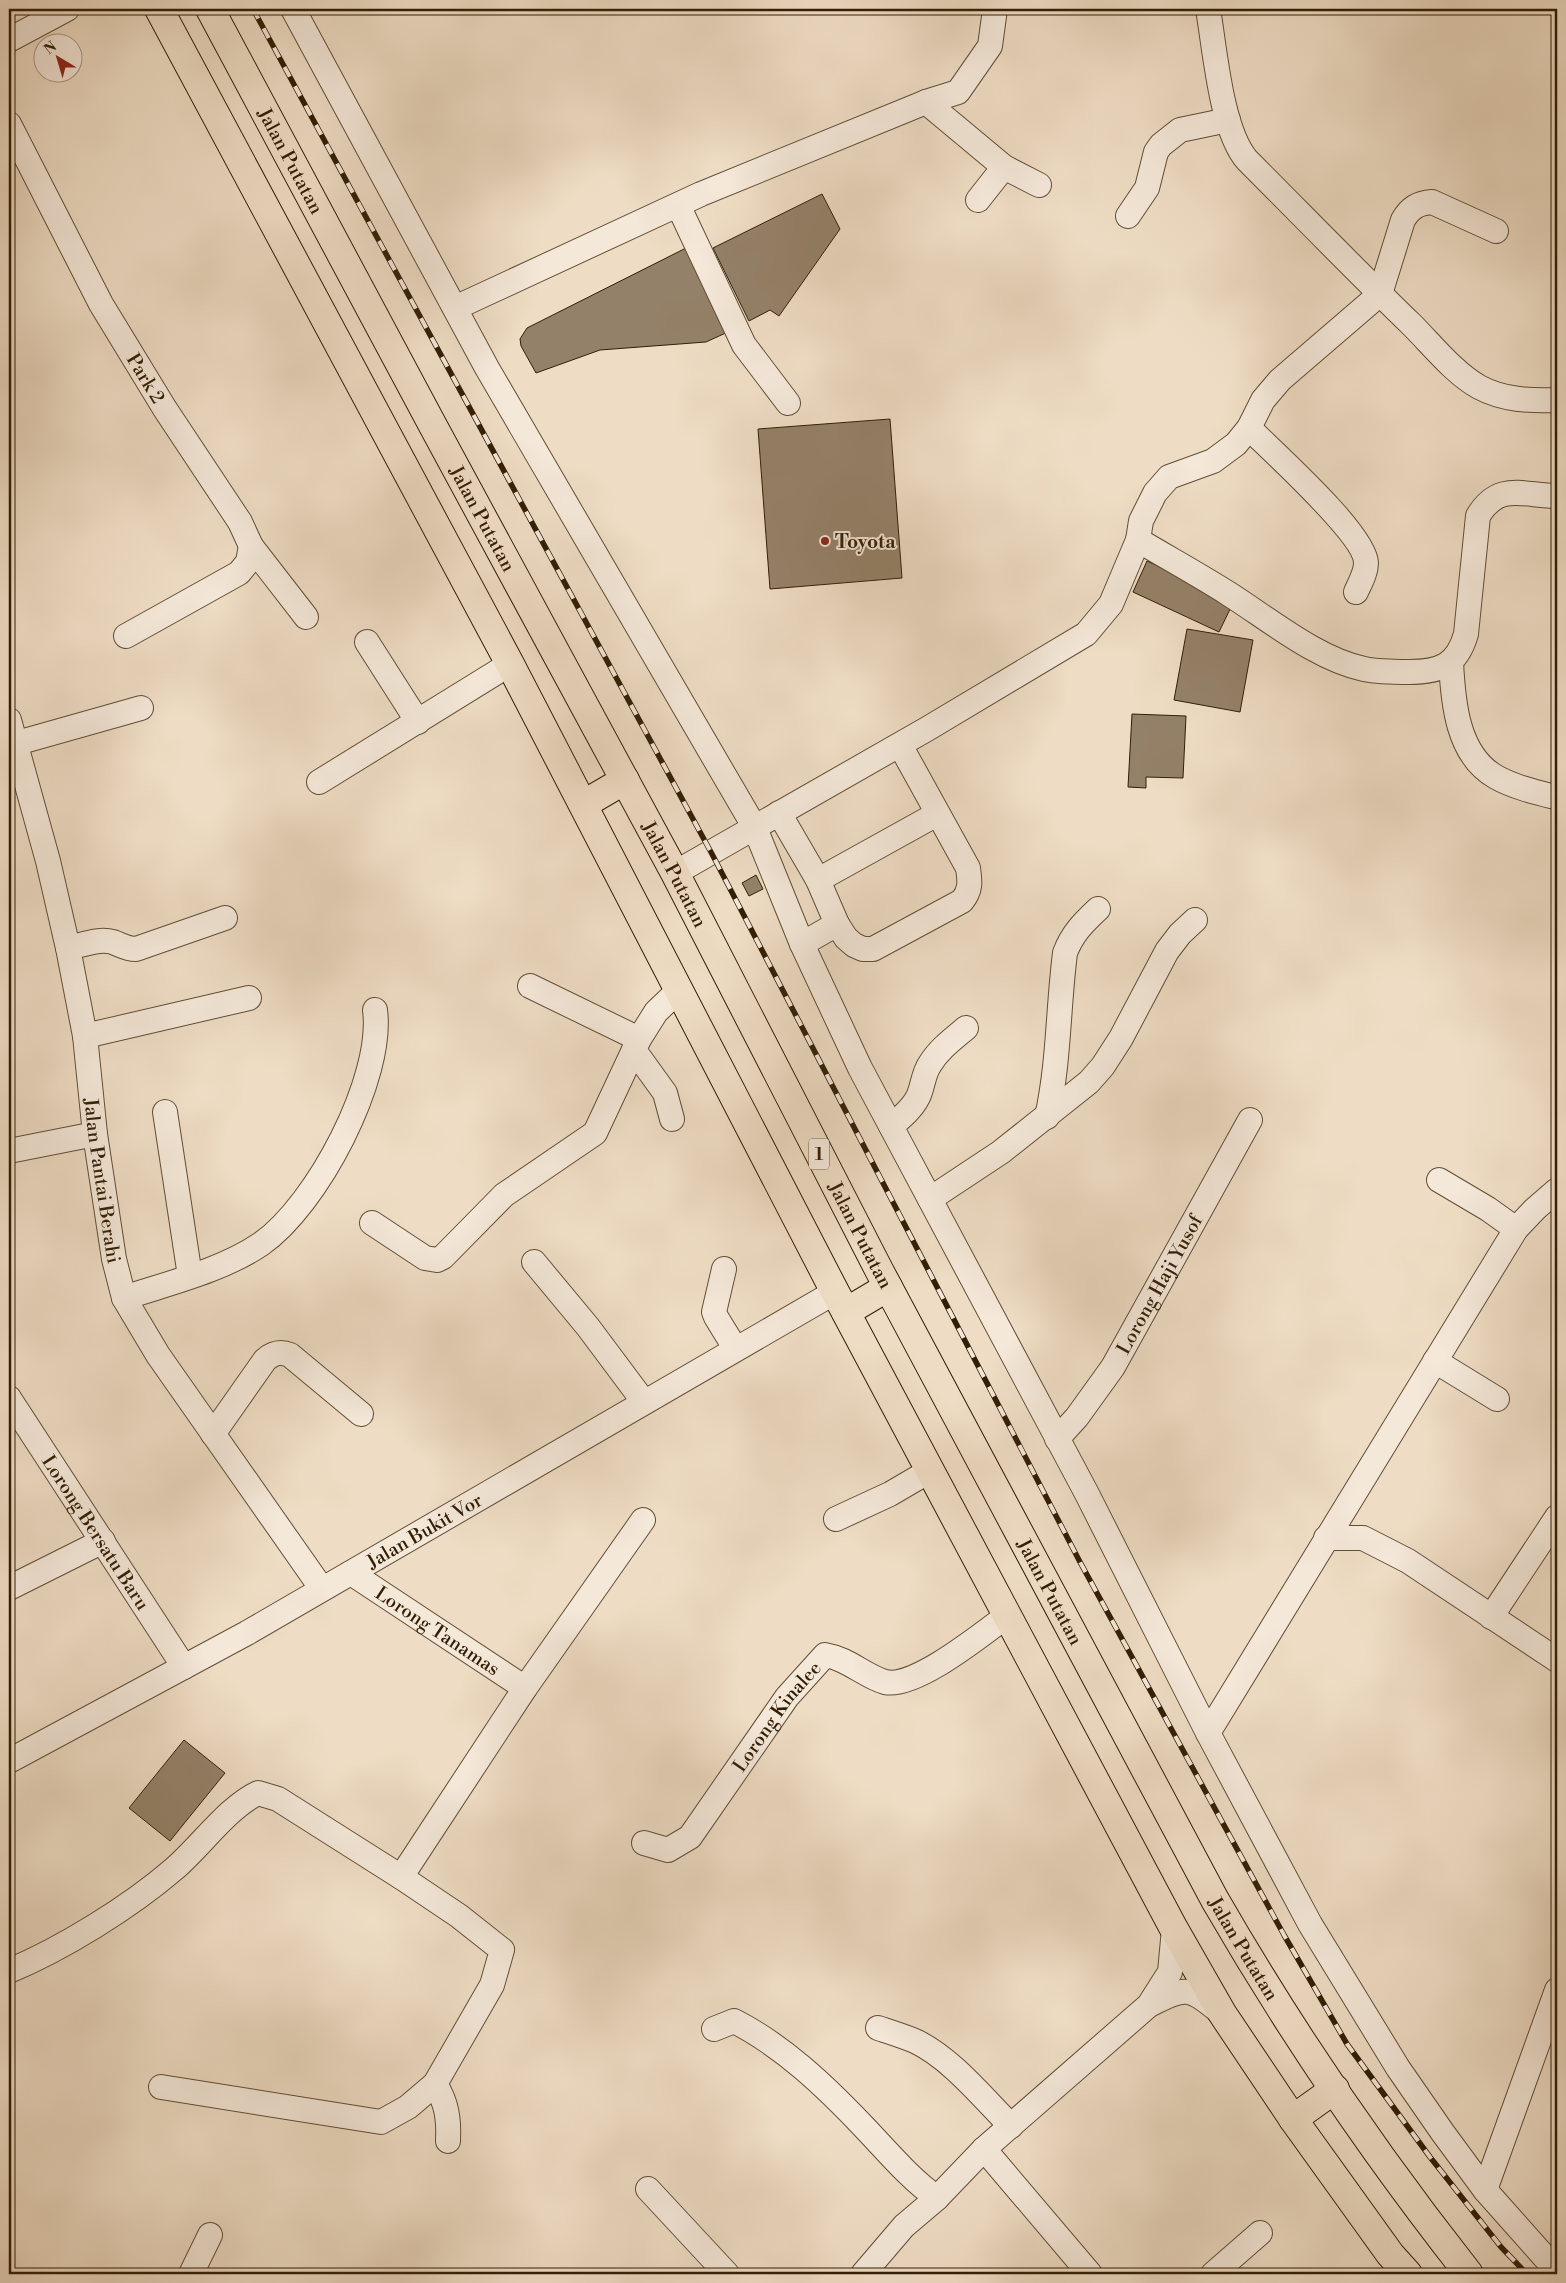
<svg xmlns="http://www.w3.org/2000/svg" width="1566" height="2283" font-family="'Libre Bodoni',serif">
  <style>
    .building { fill: #948169; stroke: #321e06 }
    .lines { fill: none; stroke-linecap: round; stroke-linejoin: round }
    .minor-casing { stroke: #614e36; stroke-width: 26 }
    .highway-casing { stroke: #321e06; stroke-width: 30 }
    .minor { stroke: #f4e8d9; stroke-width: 24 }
    .highway { stroke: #eedcc4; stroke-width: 28 }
    .rail-casing { stroke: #321e06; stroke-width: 5.5 }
    .rail { stroke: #f4e8d9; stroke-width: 4; stroke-dasharray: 11; stroke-linecap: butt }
    .poi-dot { fill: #8f2418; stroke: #f4e8d9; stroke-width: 2 }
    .labels { text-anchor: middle; stroke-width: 4; stroke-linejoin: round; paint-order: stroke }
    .shield { fill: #f4e8d9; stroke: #6c5b45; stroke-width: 1 }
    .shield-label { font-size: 18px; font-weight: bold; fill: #321e06 }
    .street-label { font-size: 19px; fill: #321e06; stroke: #f4e8d9 }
    .poi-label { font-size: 19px; font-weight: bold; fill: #321e06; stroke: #f4e8d9; text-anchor: start }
  </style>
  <rect width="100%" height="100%" fill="#eedcc4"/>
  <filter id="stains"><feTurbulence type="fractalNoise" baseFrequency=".004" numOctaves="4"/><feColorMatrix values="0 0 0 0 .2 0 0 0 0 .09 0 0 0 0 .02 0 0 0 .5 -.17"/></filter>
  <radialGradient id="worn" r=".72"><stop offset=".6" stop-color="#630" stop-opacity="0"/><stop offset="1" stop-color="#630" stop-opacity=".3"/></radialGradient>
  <path class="building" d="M 822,194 L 840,229 L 779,316 L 770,310 L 749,321 L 713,248 Z
    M 690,246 L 730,331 L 706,342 L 600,350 L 536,373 L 521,346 L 520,339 L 527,328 Z
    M 890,419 L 902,578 L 770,589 L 758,429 Z
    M 1147,561 L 1234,601 L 1219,632 L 1133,592 Z
    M 1187,629 L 1253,640 L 1240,712 L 1174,700 Z
    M 1132,714 L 1186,716 L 1183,778 L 1146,777 L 1146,788 L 1128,787 Z
    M 756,875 L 763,889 L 749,896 L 742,883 Z
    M 184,1740 L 225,1773 L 170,1841 L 129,1808 Z"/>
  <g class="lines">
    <defs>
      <g id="minor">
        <path d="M 293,9 L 487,368 L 755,828 L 802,944 L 860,1068 L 1086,1492 L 1208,1733 L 1310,1924 L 1398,2068 L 1443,2133 L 1485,2190 L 1557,2271"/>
        <path d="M 1208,9 C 1215,50 1221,130 1247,160 C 1302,215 1356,271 1412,325 C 1432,345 1454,373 1479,387 C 1503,400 1530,401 1557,400"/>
        <path d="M 9,40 L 67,9"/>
        <path d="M 926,102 L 1004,167 L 1039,185"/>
        <path id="s1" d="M 9,124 L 101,304 L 165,409 L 240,522 L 251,546 L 306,617"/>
        <path d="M 978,200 L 1004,167"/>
        <path d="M 678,205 L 744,345 L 788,403"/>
        <path d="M 1128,216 L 1147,188 L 1156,152 L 1161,145 L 1180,130 L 1228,120"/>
        <path d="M 455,308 L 701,194 L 926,102 L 958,92 L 990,46 L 995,9"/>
        <path d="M 1249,428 C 1272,451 1366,535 1366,563 C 1366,573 1360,583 1356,592"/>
        <path d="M 1138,540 C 1168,558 1199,575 1229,594 C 1270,620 1317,659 1364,669 C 1379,672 1395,672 1409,672 C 1441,672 1457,665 1466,634 L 1478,516 C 1499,481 1524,496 1557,496"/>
        <path d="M 126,636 L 239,573 L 248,562 L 251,546"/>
        <path d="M 367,642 L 418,722"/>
        <path d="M 1451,662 C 1453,702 1457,755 1496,777 C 1514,787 1535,792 1555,797"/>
        <path id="s2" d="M 9,720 L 48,861 L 68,948 L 85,1036 L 95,1134 L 114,1259 L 124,1298 L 158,1355 L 322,1589"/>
        <path d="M 17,743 L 141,708"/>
        <path d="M 319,782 L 510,664"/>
        <path d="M 779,813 L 818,880 L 837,924 L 846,938 L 854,945 L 863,949 L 873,949 L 962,901 C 971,890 970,882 968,868 L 900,745"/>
        <path d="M 675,873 L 927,729 L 1086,634 L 1111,604 L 1138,540 L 1141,521 L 1155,493 L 1169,477 L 1213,461 L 1236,444 L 1249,428 L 1263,400 L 1280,380 L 1380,294 L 1403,220 C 1410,208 1418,203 1432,202 L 1496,231"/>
        <path d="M 818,880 L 937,814"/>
        <path d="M 802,944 L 837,924"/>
        <path d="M 68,948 C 83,945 98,938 113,942 C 121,945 127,949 136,949 L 225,918"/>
        <path d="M 530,986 L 639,1039"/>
        <path d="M 85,1036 L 249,998"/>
        <path d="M 634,1050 L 665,1093 L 672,1119"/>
        <path d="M 165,1112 L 190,1276"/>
        <path d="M 1047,1117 C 1059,1063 1058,1008 1065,953 C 1072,934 1083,923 1098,909"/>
        <path d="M 891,1126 C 901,1118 912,1109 918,1097 C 923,1087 923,1074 930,1064 C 939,1049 953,1039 966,1028"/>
        <path d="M 9,1151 L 95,1134"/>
        <path d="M 1439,1180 L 1488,1209 L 1516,1229"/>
        <path d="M 930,1199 L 1001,1152 L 1089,1082 L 1103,1066 L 1121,1038 L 1167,951 L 1180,934 L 1195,920"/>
        <path d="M 372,1223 L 425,1258 L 437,1260 L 443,1257 L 504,1195 L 595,1133 L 639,1039 L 656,1012 L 680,989"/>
        <path d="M 534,1262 L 588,1327 L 644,1402"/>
        <path d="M 724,1269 L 714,1312 L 716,1317 L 735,1348"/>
        <path d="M 124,1298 C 169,1283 221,1271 261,1244 C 317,1205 384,1078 375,1010"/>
        <path d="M 1435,1361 L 1497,1399"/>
        <path id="s3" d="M 9,1398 L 184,1667"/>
        <path d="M 213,1434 L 265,1360 C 273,1353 280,1351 290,1355 L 361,1414"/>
        <path id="s4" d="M 1057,1439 L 1077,1417 L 1113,1367 L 1250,1120"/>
        <path d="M 836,1519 L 890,1494 L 931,1470"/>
        <path d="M 1326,1538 L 1363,1538 L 1408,1561 L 1557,1660"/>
        <path id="s5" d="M 351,1573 L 525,1688"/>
        <path d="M 9,1588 L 103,1541"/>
        <path d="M 1491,1617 L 1557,1517"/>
        <path d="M 1208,1733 L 1516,1229 L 1535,1209 L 1557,1190"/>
        <path id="s6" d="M 9,1761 L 247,1633 L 835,1292"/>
        <path id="s7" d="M 644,1843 L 668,1850 L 690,1837 L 787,1697 L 825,1655 C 849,1659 864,1676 885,1682 C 915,1689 982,1634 1008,1615"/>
        <path d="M 9,1971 C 62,1949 130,1907 174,1869 C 200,1847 228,1807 258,1793 L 278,1799 L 401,1877"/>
        <path d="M 1151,2004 C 1187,1986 1189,1987 1220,2012"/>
        <path d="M 878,2028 C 890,2032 903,2036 915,2041 C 951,2058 983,2098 1011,2126"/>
        <path d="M 714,2029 L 734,2021 C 783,2046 825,2086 863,2126 C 887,2151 909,2178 937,2198"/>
        <path d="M 435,2084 C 447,2103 449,2119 448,2141"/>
        <path d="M 161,2087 L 381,2122 L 408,2107 L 435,2084 L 492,1985 L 502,1950 L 459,1916 L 401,1877 L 525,1688 L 643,1520"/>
        <path d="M 984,2149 L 1090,2274"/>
        <path d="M 648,2189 L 727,2274"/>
        <path d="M 1485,2190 L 1557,1990"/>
        <path d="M 191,2274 L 210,2235"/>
        <path d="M 863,2274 L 904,2226 L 937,2198 L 984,2149 L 1149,2005 L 1170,1972 L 1174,1929"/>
        <path d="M 1213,2274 L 1260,2233"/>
      </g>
      <g id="highway">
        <path d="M 159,9 L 510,664 L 835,1292 L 1174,1929 L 1222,2013 L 1293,2119 L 1390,2254 L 1408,2274"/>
        <path id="s8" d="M 210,9 L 432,424 L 675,873 L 879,1270 L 1215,1900 C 1290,2030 1376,2156 1469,2274"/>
        <path d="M 584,804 L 625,780"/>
        <path d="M 846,1312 L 888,1287"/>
        <path d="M 1293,2119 L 1335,2089"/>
      </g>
    </defs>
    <use href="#minor" class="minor-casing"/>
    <use href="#highway" class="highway-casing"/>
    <use href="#minor" class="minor"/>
    <use href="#highway" class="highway"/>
    <defs>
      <path id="rail" d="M 253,9 L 712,854 L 1080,1562 L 1284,1935 L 1347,2044 L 1430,2157 L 1501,2247 L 1527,2274"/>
    </defs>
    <use href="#rail" class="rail-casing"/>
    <use href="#rail" class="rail"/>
  </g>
  <circle class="poi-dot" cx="825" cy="541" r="5"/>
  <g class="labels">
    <rect class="shield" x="809" y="1138.5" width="20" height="31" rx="4"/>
    <g class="shield-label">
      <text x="819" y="1160">1</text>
    </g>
    <g class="street-label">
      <text dy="7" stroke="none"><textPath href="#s8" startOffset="172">Jalan Putatan</textPath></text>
      <text dy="7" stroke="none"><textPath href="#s1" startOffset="289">Park 2</textPath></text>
      <text dy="7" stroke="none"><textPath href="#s8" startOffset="578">Jalan Putatan</textPath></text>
      <text dy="7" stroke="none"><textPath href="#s8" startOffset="982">Jalan Putatan</textPath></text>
      <text dy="7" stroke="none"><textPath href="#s2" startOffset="471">Jalan Pantai Berahi</textPath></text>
      <text dy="7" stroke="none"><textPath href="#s8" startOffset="1388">Jalan Putatan</textPath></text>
      <text dy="7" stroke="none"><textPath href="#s4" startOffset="186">Lorong Haji Yusof</textPath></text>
      <text dy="7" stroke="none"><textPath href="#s6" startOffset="475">Jalan Bukit Vor</textPath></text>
      <text dy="7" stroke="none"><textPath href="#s3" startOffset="160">Lorong Bersatu Baru</textPath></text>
      <text dy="7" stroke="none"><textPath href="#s8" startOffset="1792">Jalan Putatan</textPath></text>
      <text dy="7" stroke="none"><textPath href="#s5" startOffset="104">Lorong Tanamas</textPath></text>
      <text dy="7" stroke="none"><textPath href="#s7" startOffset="199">Lorong Kinalee</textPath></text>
      <text dy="7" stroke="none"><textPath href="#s8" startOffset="2198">Jalan Putatan</textPath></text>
    </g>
    <g class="poi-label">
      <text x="835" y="548">Toyota</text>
    </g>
  </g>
  <rect width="1566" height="2283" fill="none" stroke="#eedcc4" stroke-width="30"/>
  <rect x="10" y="10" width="1546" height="2263" fill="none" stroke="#321e06" stroke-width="2.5"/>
  <rect x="15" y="15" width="1536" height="2253" fill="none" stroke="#321e06"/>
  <g transform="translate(58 58) rotate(322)"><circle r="24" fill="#f4e8d9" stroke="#a69785"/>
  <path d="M0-4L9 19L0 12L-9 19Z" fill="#8f2418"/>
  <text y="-8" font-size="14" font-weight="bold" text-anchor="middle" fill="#321e06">N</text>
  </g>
  <rect width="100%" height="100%" filter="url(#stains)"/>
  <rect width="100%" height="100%" fill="url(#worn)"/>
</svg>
